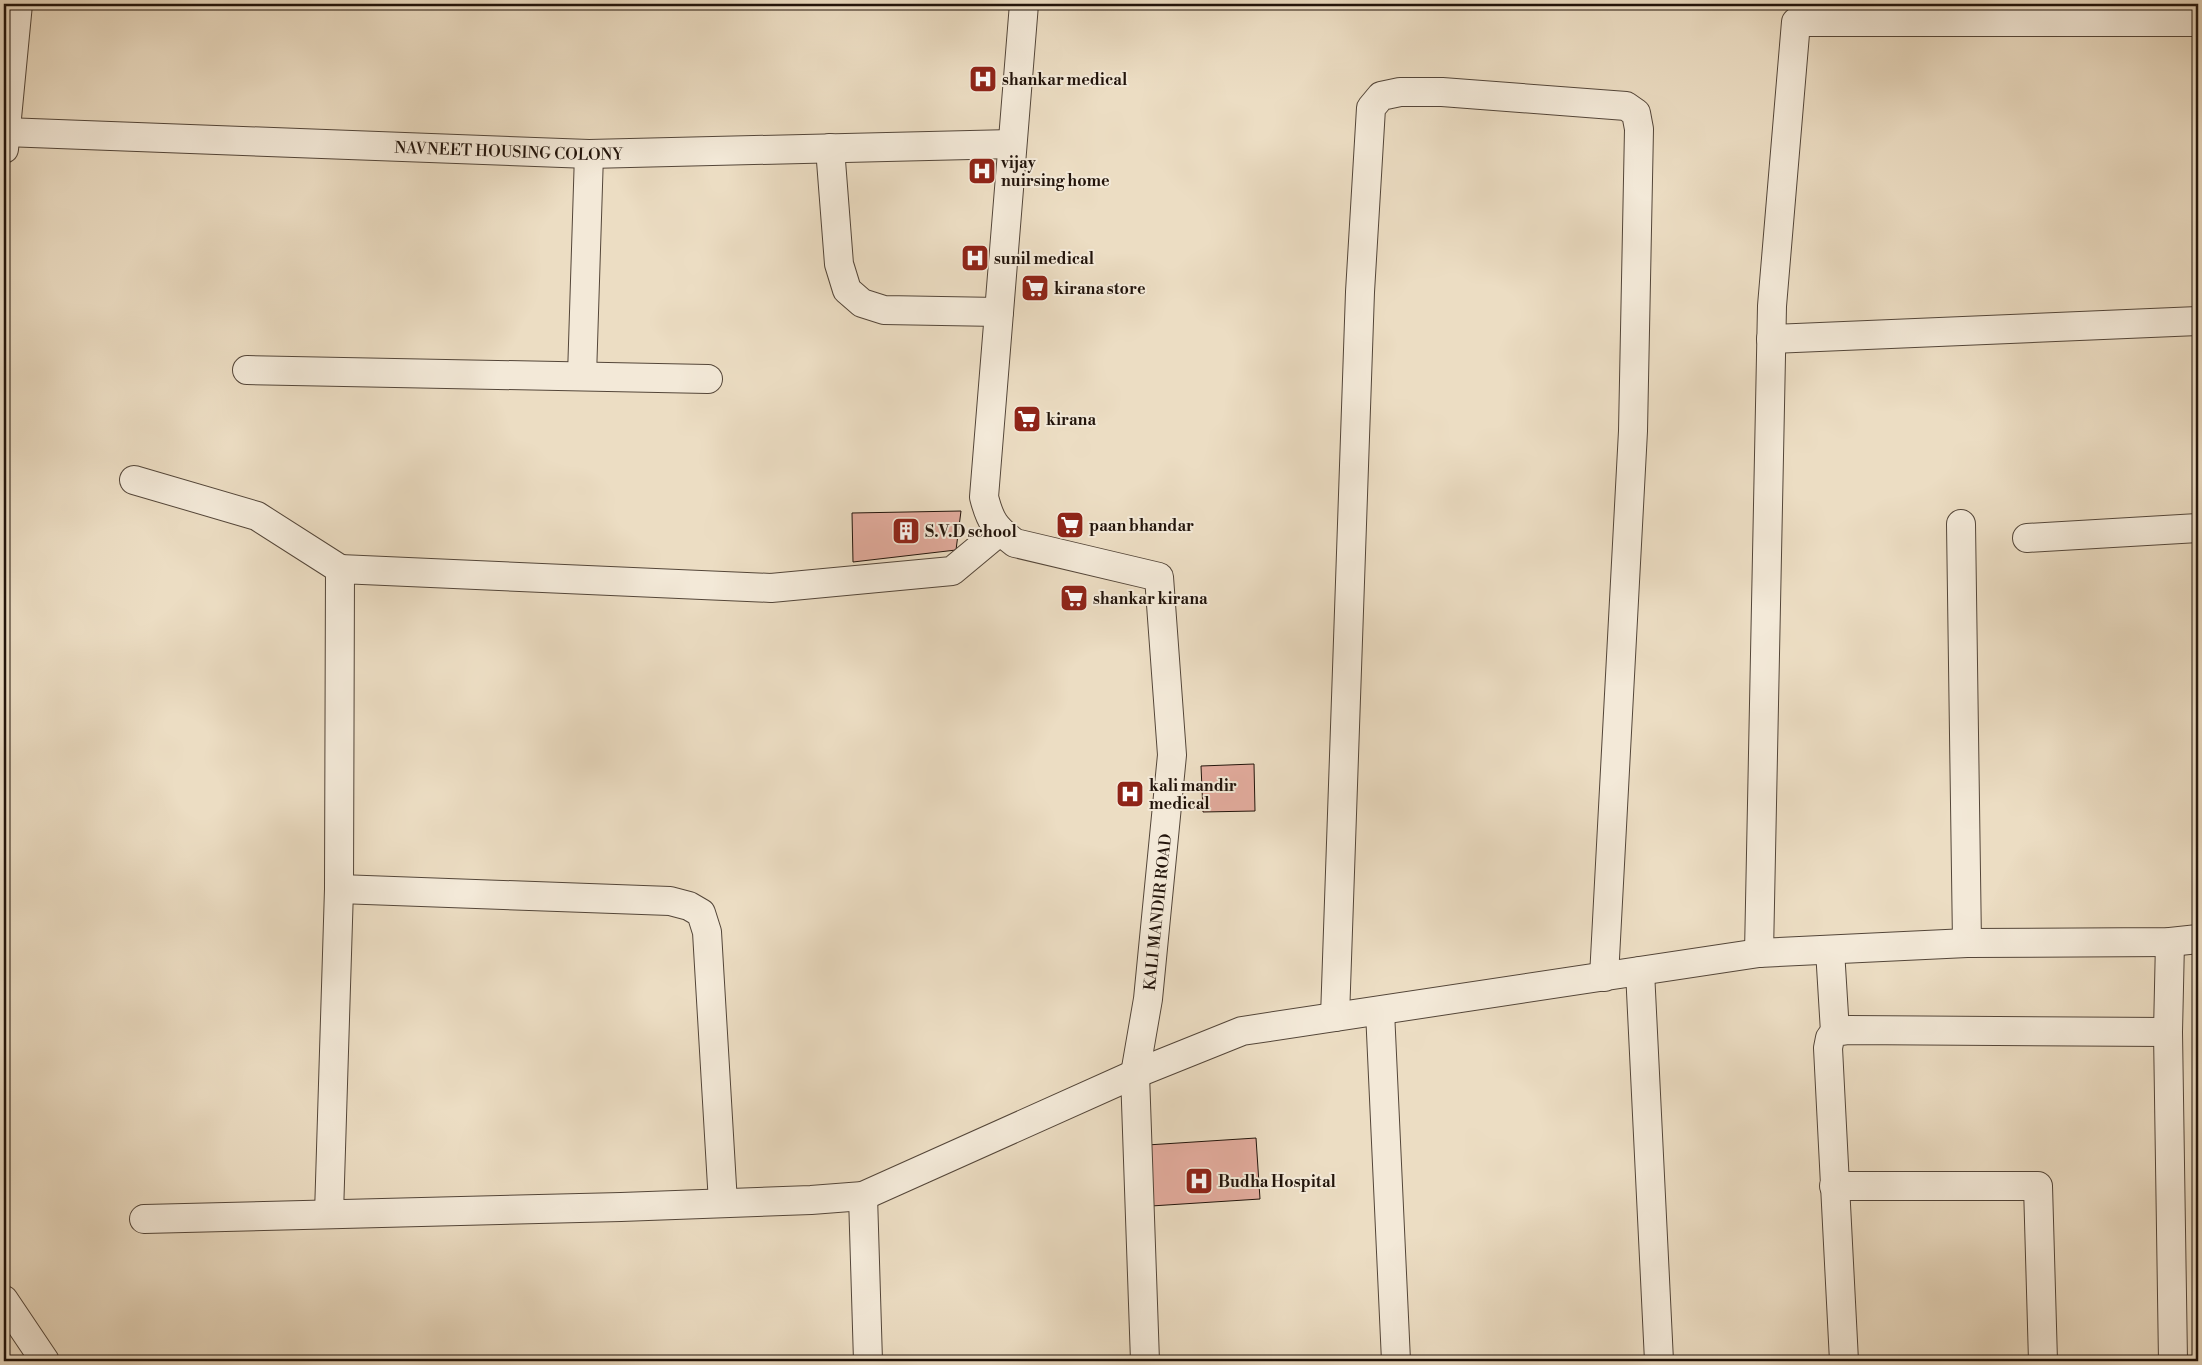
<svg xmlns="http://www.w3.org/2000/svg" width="2202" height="1365" font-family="'Libre Bodoni',serif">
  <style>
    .building { fill: #e3ac9e; stroke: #22140b }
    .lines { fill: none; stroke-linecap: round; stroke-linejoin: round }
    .street-casing { stroke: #544639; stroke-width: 30 }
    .street { stroke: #f3e9d8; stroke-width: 28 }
    .labels { text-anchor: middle; stroke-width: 4; stroke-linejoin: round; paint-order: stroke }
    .poi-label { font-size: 16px; font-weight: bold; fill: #22140b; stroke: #f3e9d8; text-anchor: start }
    .street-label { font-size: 16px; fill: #22140b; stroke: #f3e9d8 }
  </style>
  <rect width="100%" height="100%" fill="#ecddc3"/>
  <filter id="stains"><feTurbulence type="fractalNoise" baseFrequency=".004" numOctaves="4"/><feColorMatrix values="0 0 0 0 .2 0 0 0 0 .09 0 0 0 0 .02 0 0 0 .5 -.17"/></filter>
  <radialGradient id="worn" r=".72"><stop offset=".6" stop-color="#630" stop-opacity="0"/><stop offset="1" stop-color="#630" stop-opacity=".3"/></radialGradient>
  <path class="building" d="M 961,511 L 956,550 L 853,562 L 852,513 Z
    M 1254,764 L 1255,811 L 1203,812 L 1201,766 Z
    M 1256,1138 L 1260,1199 L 1151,1206 L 1147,1145 Z"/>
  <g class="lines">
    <defs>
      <g id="street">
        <path d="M 1024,4 L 984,497 C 990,521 995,528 1015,543 L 1159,577 L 1172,755 L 1148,999 L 1135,1074 L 1145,1361"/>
        <path id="s1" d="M 5,132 L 589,154 L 1012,144"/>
        <path d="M 830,148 L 839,264 L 847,290 L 862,303 L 884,310 L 999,312"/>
        <path d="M 4,149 L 18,4"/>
        <path d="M 1771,339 L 2198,321"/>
        <path d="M 247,370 L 708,379"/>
        <path d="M 582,376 L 589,154"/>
        <path d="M 134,480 L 257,516 L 340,569"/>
        <path d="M 1961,524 L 1967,943"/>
        <path d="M 2027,538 L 2198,528"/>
        <path d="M 339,889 L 670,901 L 689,906 L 701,913 L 707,932 L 723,1203"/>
        <path d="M 2170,942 L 2168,1032 L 2173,1361"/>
        <path d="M 1830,950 L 1835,1032"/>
        <path d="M 1759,953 L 1772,306 L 1796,22 L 2198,22"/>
        <path d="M 1640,971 L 1659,1361"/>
        <path d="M 1380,1011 L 1396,1361"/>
        <path d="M 1335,1017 L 1360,292 L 1371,108 L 1381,96 L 1400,92 L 1442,92 L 1626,106 L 1636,113 L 1639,129 L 1633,431 L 1604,977"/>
        <path d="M 1834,1186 L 2038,1186 L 2043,1361"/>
        <path d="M 863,1196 L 868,1361"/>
        <path d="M 329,1214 L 339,889 L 340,569 L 771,588 L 952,571 L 1000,531"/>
        <path d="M 144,1219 L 621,1207 L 811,1200 L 863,1196 L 1135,1074 L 1242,1031 L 1759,953 L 1967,943 L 2170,942 L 2198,939"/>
        <path d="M 4,1300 L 45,1361"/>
        <path d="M 1844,1361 L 1828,1048 L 1830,1038 L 1835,1032 L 1849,1030 L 2168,1032"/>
      </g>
    </defs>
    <use href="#street" class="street-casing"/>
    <use href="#street" class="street"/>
  </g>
  <defs>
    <symbol id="hospital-square" viewBox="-11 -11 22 22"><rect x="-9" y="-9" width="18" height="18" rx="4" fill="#8f2418" stroke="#f3e9d8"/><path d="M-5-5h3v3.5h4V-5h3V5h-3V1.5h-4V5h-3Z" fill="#fff"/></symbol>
    <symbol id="supermarket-square" viewBox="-11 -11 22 22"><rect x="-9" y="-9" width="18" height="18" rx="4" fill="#8f2418" stroke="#f3e9d8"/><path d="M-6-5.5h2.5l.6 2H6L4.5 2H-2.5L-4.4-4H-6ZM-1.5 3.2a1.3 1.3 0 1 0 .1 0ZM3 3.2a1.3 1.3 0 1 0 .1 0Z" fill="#fff"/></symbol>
    <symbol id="building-square" viewBox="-11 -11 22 22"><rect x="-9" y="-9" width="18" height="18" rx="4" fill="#8f2418" stroke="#f3e9d8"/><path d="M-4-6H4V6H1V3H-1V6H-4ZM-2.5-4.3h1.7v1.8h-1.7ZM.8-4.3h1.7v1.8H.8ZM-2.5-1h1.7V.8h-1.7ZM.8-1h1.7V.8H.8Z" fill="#fff"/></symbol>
  </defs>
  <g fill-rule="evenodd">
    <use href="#hospital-square" x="967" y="63" width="32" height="32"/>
    <use href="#hospital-square" x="966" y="155" width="32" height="32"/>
    <use href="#hospital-square" x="959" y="242" width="32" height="32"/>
    <use href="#supermarket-square" x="1019" y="272" width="32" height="32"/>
    <use href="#supermarket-square" x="1011" y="403" width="32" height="32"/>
    <use href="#supermarket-square" x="1054" y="509" width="32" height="32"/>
    <use href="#building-square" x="890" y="515" width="32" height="32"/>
    <use href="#supermarket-square" x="1058" y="582" width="32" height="32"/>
    <use href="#hospital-square" x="1114" y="778" width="32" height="32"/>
    <use href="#hospital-square" x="1183" y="1165" width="32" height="32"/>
  </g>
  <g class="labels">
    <g class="poi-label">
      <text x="1002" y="85">shankar medical</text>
      <text x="1001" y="168">vijay<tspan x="1001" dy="18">nuirsing home</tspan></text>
      <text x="994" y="264">sunil medical</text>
      <text x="1054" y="294">kirana store</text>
      <text x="1046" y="425">kirana</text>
      <text x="1089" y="531">paan bhandar</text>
      <text x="925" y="537">S.V.D school</text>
      <text x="1093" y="604">shankar kirana</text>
      <text x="1149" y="791">kali mandir<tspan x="1149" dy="18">medical</tspan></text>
      <text x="1218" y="1187">Budha Hospital</text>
    </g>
    <g class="street-label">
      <text dy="6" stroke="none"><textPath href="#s1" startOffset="504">NAVNEET HOUSING COLONY</textPath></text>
      <text transform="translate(1157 912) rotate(-84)" y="6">KALI MANDIR ROAD</text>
    </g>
  </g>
  <rect width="2202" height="1365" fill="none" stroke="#ecddc3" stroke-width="20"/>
  <rect x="5" y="5" width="2192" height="1355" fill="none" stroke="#22140b" stroke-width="2.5"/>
  <rect x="10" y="10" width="2182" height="1345" fill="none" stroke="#22140b"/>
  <rect width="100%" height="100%" filter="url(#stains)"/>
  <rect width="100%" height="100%" fill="url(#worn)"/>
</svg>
